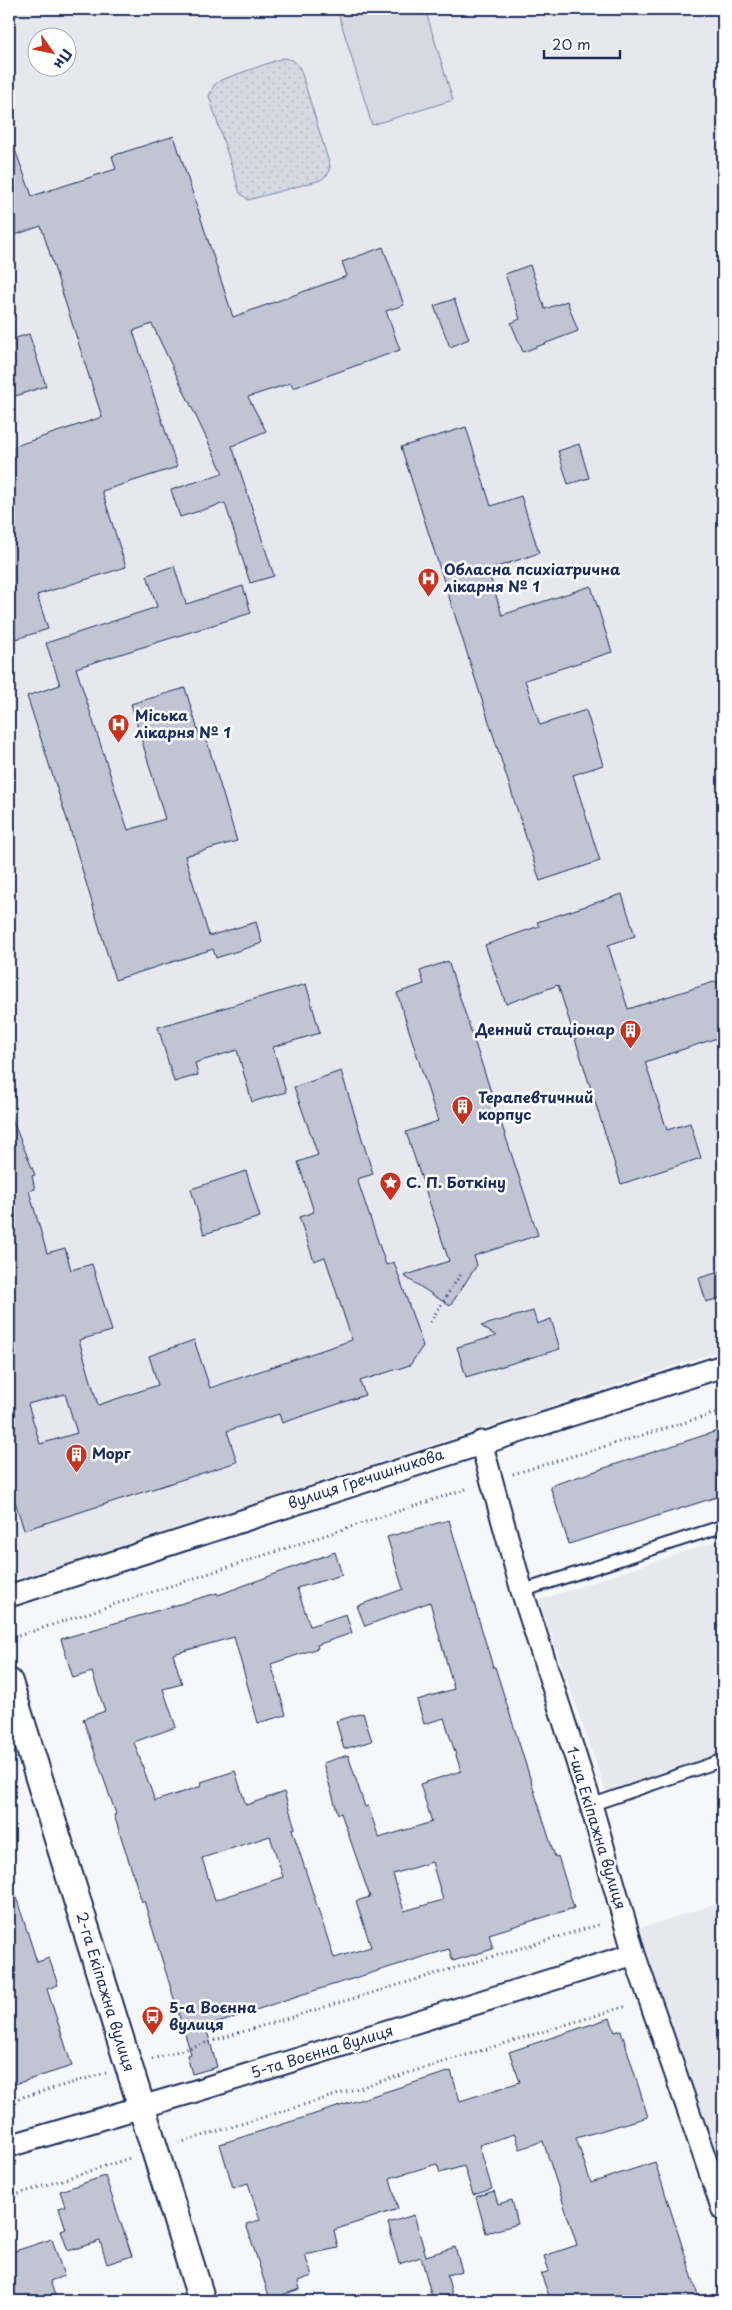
<svg xmlns="http://www.w3.org/2000/svg" width="732" height="2310" font-family="'Playpen Sans',sans-serif">
  <style>
    .built { fill: #e6e8ee; fill-rule: evenodd }
    .grass { fill: url(#grass-dots); stroke: #7884a0 }
    .garden { fill: #d6d9e2; stroke: #7884a0 }
    .building { fill: #c0c4d3; stroke: #1b2f5e; fill-rule: evenodd }
    .lines { fill: none; stroke-linecap: round; stroke-linejoin: round }
    .service-casing { stroke: #1b2f5e; stroke-width: 15 }
    .minor-casing { stroke: #1b2f5e; stroke-width: 25 }
    .tertiary-casing { stroke: #1b2f5e; stroke-width: 30 }
    .path { stroke: #1b2f5e; stroke-width: 3; stroke-dasharray: 1 4; stroke-linecap: butt }
    .service { stroke: #fff; stroke-width: 11 }
    .minor { stroke: #fff; stroke-width: 21 }
    .tertiary { stroke: #fff; stroke-width: 26 }
    .labels { text-anchor: middle; stroke-width: 5; stroke-linejoin: round; paint-order: stroke }
    .poi-label { font-size: 15px; font-weight: bold; fill: #1b2f5e; stroke: #fff; text-anchor: start }
    .street-label { font-size: 15px; fill: #1b2f5e; stroke: #fff }
  </style>
  <defs>
    <pattern id="grass-dots" width="8" height="8" patternUnits="userSpaceOnUse" patternTransform="scale(1.25)"><rect width="8" height="8" fill="#d6d9e2"/><path d="M2 2h.1M6 6h.1" fill="none" stroke="#b7bbc4" stroke-width="1.8" stroke-linecap="round"/></pattern>
  </defs>
  <rect width="100%" height="100%" fill="#f6f7f9"/>
  <filter id="ink" filterUnits="userSpaceOnUse"><feTurbulence type="fractalNoise" baseFrequency=".02" numOctaves="2"/><feDisplacementMap in="SourceGraphic" scale="10" xChannelSelector="R" yChannelSelector="G"/><feConvolveMatrix kernelMatrix="1 2 1 2 8 2 1 2 1" color-interpolation-filters="sRGB"/></filter>
  <g filter="url(#ink)">
    <path class="built" d="M 9,9 L 723,9 L 723,1350 L 27,1578 L 9,1576 ZM 38,38 L 68,38 L 68,68 L 38,68 Z
      M 723,1539 L 723,1754 L 607,1794 L 539,1600 Z
      M 723,1902 L 723,2169 L 663,2006 L 640,1928 Z"/>
    <path class="grass" d="M 283,58 L 293,60 L 300,68 L 330,166 L 328,174 L 321,180 L 248,200 L 240,193 L 209,96 L 214,85 L 221,80 Z"/>
    <path class="garden" d="M 337,9 L 425,9 L 453,100 L 372,125 Z"/>
    <path class="building" d="M 174,136 L 233,317 L 347,276 L 342,262 L 383,247 L 404,305 L 386,311 L 400,350 L 293,388 L 291,383 L 248,397 L 266,431 L 232,446 L 274,576 L 250,583 L 225,503 L 180,517 L 171,490 L 223,473 L 152,324 L 133,331 L 177,467 L 102,491 L 126,567 L 37,595 L 48,629 L 16,639 L 9,617 L 9,448 L 102,417 L 41,226 L 9,237 L 9,140 L 11,139 L 32,196 L 116,169 L 112,156 Z
      M 530,265 L 545,309 L 567,301 L 578,331 L 523,352 L 511,323 L 520,319 L 505,274 Z
      M 454,299 L 469,339 L 450,347 L 434,306 Z
      M 29,334 L 46,386 L 9,398 L 9,340 Z
      M 466,427 L 491,506 L 521,496 L 539,553 L 488,570 L 502,615 L 591,586 L 612,652 L 525,680 L 540,725 L 586,710 L 603,765 L 573,775 L 600,861 L 540,881 L 401,447 Z
      M 579,444 L 589,478 L 568,484 L 558,451 Z
      M 174,566 L 186,604 L 243,586 L 251,613 L 76,668 L 128,830 L 165,819 L 131,704 L 185,688 L 201,740 L 206,738 L 237,841 L 185,856 L 209,936 L 256,922 L 262,943 L 216,958 L 213,949 L 115,980 L 71,832 L 27,696 L 60,685 L 46,643 L 157,607 L 147,575 Z
      M 622,894 L 635,936 L 608,945 L 628,1009 L 717,981 L 723,1002 L 723,1036 L 645,1062 L 667,1130 L 690,1123 L 701,1158 L 621,1184 L 558,985 L 506,1004 L 485,945 L 539,926 L 537,922 Z
      M 448,961 L 538,1235 L 474,1256 L 477,1265 L 450,1306 L 404,1276 L 449,1261 L 406,1132 L 438,1121 L 397,993 L 424,984 L 420,971 Z
      M 306,984 L 320,1033 L 273,1047 L 286,1092 L 252,1102 L 237,1050 L 195,1063 L 198,1075 L 174,1082 L 158,1027 Z
      M 341,1071 L 373,1174 L 357,1179 L 386,1265 L 394,1262 L 423,1346 L 410,1365 L 360,1381 L 365,1395 L 282,1423 L 279,1414 L 227,1431 L 237,1462 L 24,1530 L 9,1482 L 9,1112 L 35,1175 L 32,1176 L 35,1189 L 29,1191 L 47,1253 L 65,1248 L 71,1270 L 92,1264 L 112,1331 L 79,1340 L 98,1405 L 158,1385 L 149,1356 L 194,1340 L 210,1388 L 352,1340 L 325,1257 L 314,1261 L 299,1217 L 314,1212 L 298,1162 L 318,1155 L 294,1087 ZM 65,1394 L 77,1433 L 40,1444 L 28,1404 Z
      M 246,1171 L 260,1217 L 204,1234 L 191,1189 Z
      M 723,1271 L 723,1297 L 706,1302 L 699,1278 Z
      M 533,1311 L 537,1324 L 551,1319 L 560,1349 L 466,1377 L 457,1347 L 496,1336 L 481,1326 Z
      M 723,1429 L 723,1495 L 569,1544 L 550,1486 Z
      M 449,1520 L 493,1667 L 495,1667 L 555,1857 L 558,1856 L 574,1908 L 489,1934 L 493,1949 L 453,1961 L 449,1949 L 297,1996 L 206,2027 L 217,2067 L 192,2074 L 187,2055 L 191,2054 L 144,1901 L 142,1902 L 114,1815 L 116,1814 L 83,1719 L 105,1711 L 92,1672 L 73,1678 L 61,1639 L 217,1593 L 218,1595 L 335,1552 L 342,1575 L 297,1588 L 310,1626 L 346,1614 L 352,1633 L 317,1645 L 318,1648 L 271,1664 L 286,1715 L 258,1723 L 234,1637 L 173,1654 L 182,1684 L 163,1689 L 176,1727 L 134,1742 L 155,1801 L 202,1786 L 201,1782 L 235,1771 L 246,1805 L 284,1792 L 295,1828 L 292,1829 L 334,1958 L 371,1947 L 356,1901 L 370,1897 L 341,1813 L 338,1814 L 323,1763 L 348,1755 L 365,1807 L 368,1806 L 379,1838 L 432,1822 L 420,1784 L 461,1771 L 444,1718 L 424,1724 L 417,1700 L 454,1689 L 430,1602 L 365,1626 L 357,1606 L 403,1589 L 387,1537 ZM 270,1836 L 283,1877 L 215,1900 L 202,1858 ZM 432,1862 L 443,1900 L 404,1911 L 393,1874 Z
      M 363,1713 L 372,1741 L 344,1749 L 336,1721 Z
      M 13,1887 L 37,1962 L 49,1958 L 58,1985 L 47,1989 L 72,2066 L 9,2086 L 9,1888 Z
      M 610,2018 L 615,2032 L 621,2030 L 648,2117 L 576,2138 L 591,2183 L 655,2162 L 700,2301 L 551,2301 L 541,2274 L 549,2271 L 544,2256 L 577,2245 L 543,2141 L 520,2149 L 515,2134 L 479,2145 L 492,2189 L 473,2195 L 464,2166 L 440,2173 L 437,2164 L 390,2178 L 398,2209 L 334,2230 L 338,2248 L 305,2255 L 312,2276 L 298,2281 L 300,2289 L 270,2299 L 246,2224 L 260,2220 L 248,2183 L 233,2188 L 220,2144 L 451,2071 L 460,2101 L 520,2082 L 509,2052 Z
      M 105,2176 L 132,2256 L 107,2264 L 100,2241 L 68,2251 L 61,2231 L 66,2229 L 59,2208 L 65,2206 L 60,2191 Z
      M 494,2191 L 498,2204 L 512,2200 L 518,2224 L 486,2233 L 476,2197 Z
      M 414,2215 L 426,2256 L 455,2247 L 462,2271 L 447,2275 L 454,2301 L 433,2301 L 421,2257 L 399,2264 L 388,2223 Z
      M 52,2239 L 64,2276 L 50,2281 L 57,2301 L 9,2301 L 9,2253 Z"/>
    <g class="lines">
      <defs>
        <path id="service" d="M 522,1591 L 723,1526
          M 591,1805 L 723,1760"/>
        <path id="minor" d="M 481,1442 L 522,1591 L 591,1805 L 634,1954 L 723,2210
          M 9,1596 L 723,1366
          M 9,2146 L 189,2093 L 634,1954"/>
        <path id="tertiary" d="M 9,1682 L 202,2301"/>
      </defs>
      <use href="#service" class="service-casing"/>
      <use href="#minor" class="minor-casing"/>
      <use href="#tertiary" class="tertiary-casing"/>
      <path class="path" d="M 430,1322 L 462,1272
        M 513,1474 L 723,1411
        M 9,1639 L 469,1488
        M 152,2059 L 601,1924
        M 9,2101 L 106,2073
        M 179,2143 L 627,2006
        M 9,2197 L 130,2158"/>
      <use href="#service" class="service"/>
      <use href="#minor" class="minor"/>
      <use href="#tertiary" class="tertiary"/>
    </g>
  </g>
  <defs>
    <symbol id="hospital-pin" viewBox="-11 -11 22 30"><path d="M0 17L-7.5 6A9.5 9.5 0 1 1 7.5 6Z" fill="#c8321e" stroke="#fff"/><path d="M-5-5h3v3.5h4V-5h3V5h-3V1.5h-4V5h-3Z" fill="#fff"/></symbol>
    <symbol id="building-pin" viewBox="-11 -11 22 30"><path d="M0 17L-7.5 6A9.5 9.5 0 1 1 7.5 6Z" fill="#c8321e" stroke="#fff"/><path d="M-4-6H4V6H1V3H-1V6H-4ZM-2.5-4.3h1.7v1.8h-1.7ZM.8-4.3h1.7v1.8H.8ZM-2.5-1h1.7V.8h-1.7ZM.8-1h1.7V.8H.8Z" fill="#fff"/></symbol>
    <symbol id="sight-pin" viewBox="-11 -11 22 30"><path d="M0 17L-7.5 6A9.5 9.5 0 1 1 7.5 6Z" fill="#c8321e" stroke="#fff"/><path d="M0-6L1.8-2.2L6-1.7L2.9 1.2L3.7 5.4L0 3.3L-3.7 5.4L-2.9 1.2L-6-1.7L-1.8-2.2Z" fill="#fff"/></symbol>
    <symbol id="bus-pin" viewBox="-11 -11 22 30"><path d="M0 17L-7.5 6A9.5 9.5 0 1 1 7.5 6Z" fill="#c8321e" stroke="#fff"/><path d="M-5-6H5V4H4V6H2V4H-2V6H-4V4H-5ZM-3.5-4V0h7V-4ZM-3.5 1.2v1.5H-2V1.2ZM2 1.2v1.5H3.5V1.2Z" fill="#fff"/></symbol>
  </defs>
  <g fill-rule="evenodd">
    <use href="#hospital-pin" x="416" y="566" width="25" height="34"/>
    <use href="#hospital-pin" x="106" y="712" width="25" height="34"/>
    <use href="#building-pin" x="618" y="1018" width="25" height="34"/>
    <use href="#building-pin" x="450" y="1094" width="25" height="34"/>
    <use href="#sight-pin" x="378" y="1170" width="25" height="34"/>
    <use href="#building-pin" x="64" y="1442" width="25" height="34"/>
    <use href="#bus-pin" x="140" y="2004" width="25" height="34"/>
  </g>
  <g class="labels">
    <g class="poi-label">
      <text x="444" y="575">Обласна психіатрична<tspan x="444" dy="17">лікарня № 1</tspan></text>
      <text x="135" y="721">Міська<tspan x="135" dy="17">лікарня № 1</tspan></text>
      <text x="615" y="1035" text-anchor="end">Денний стаціонар</text>
      <text x="478" y="1103">Терапевтичний<tspan x="478" dy="17">корпус</tspan></text>
      <text x="406" y="1188">С. П. Боткіну</text>
      <text x="92" y="1459">Морг</text>
      <text x="169" y="2013">5-а Воєнна<tspan x="169" dy="17">вулиця</tspan></text>
    </g>
    <g class="street-label">
      <text transform="translate(366 1479) rotate(-18)" y="5">вулиця Гречишникова</text>
      <text transform="translate(596 1828) rotate(73)" y="5">1-ша Екіпажна вулиця</text>
      <text transform="translate(105 1992) rotate(73)" y="5">2-га Екіпажна вулиця</text>
      <text transform="translate(322 2052) rotate(-17)" y="5">5-та Воєнна вулиця</text>
    </g>
  </g>
  <rect width="732" height="2310" fill="none" stroke="#fff" stroke-width="30"/>
  <rect x="15" y="15" width="702" height="2280" fill="none" stroke="#1b2f5e" stroke-width="2" filter="url(#ink)"/>
  <g transform="translate(52 52) rotate(123)"><circle r="24" fill="#ffffff" stroke="#a4acbf"/>
  <path d="M0-4L9 19L0 12L-9 19Z" fill="#c8321e"/>
  <text y="-8" font-size="14" font-weight="bold" text-anchor="middle" fill="#1b2f5e">Пн</text>
  </g>
  <path d="M544 50v8h76v-8" fill="none" stroke="#1b2f5e" stroke-width="2.5"/>
  <text x="552" y="50" font-size="15" fill="#1b2f5e" stroke="#ffffff" stroke-width="4" paint-order="stroke">20 m</text>
</svg>
